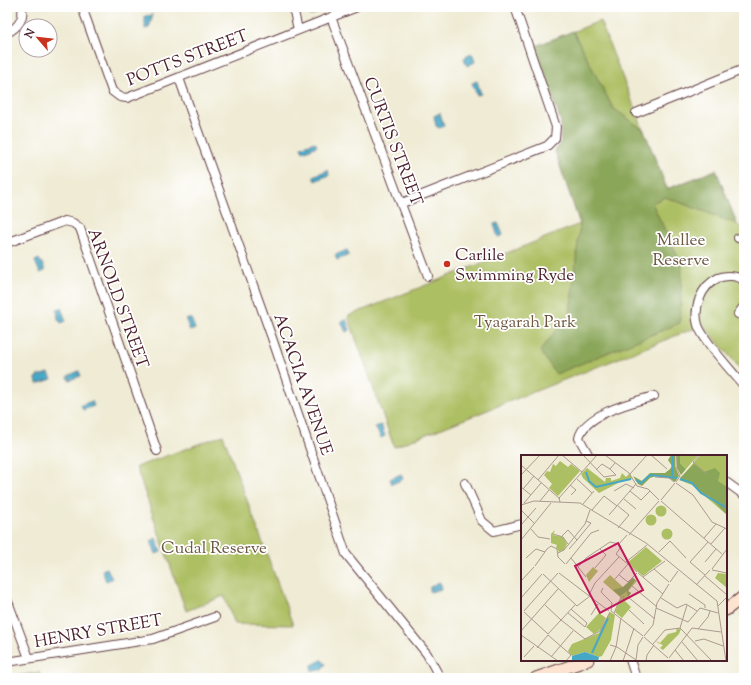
<svg xmlns="http://www.w3.org/2000/svg" width="751" height="685" font-family="'Sorts Mill Goudy',serif">
  <style>
    .green { fill: #adbf63; stroke: #7c6f47 }
    .forest { fill: #8aa659; stroke: #6a6242 }
    .water { fill: #46a8c6; stroke: #486478 }
    .lines { fill: none; stroke-linecap: round; stroke-linejoin: round }
    .street-casing { stroke: #633e44; stroke-width: 10 }
    .secondary-casing { stroke: #633e44; stroke-width: 13 }
    .street { stroke: #fff; stroke-width: 8 }
    .secondary { stroke: #fde4d1; stroke-width: 11 }
    .poi-dot { fill: #c8321e; stroke: #fff; stroke-width: 1.5 }
    .labels { text-anchor: middle; stroke-width: 3.5; stroke-linejoin: round; paint-order: stroke }
    .street-label { font-size: 17px; fill: #4a1f2b; stroke: #fff }
    .park-label { font-size: 17px; fill: #6d573f; stroke: #fff }
    .poi-label { font-size: 17px; fill: #4a1f2b; stroke: #fff; text-anchor: start }
    .inset-river { fill: none; stroke: #46a8c6; stroke-width: 2 }
    .inset-road { fill: none; stroke: #ad9990; stroke-width: 1 }
    .view { fill: #c2185b; fill-opacity: 0.15; stroke: #c2185b; stroke-width: 2 }
    .inset-edge { fill: none; stroke: #4a1f2b; stroke-width: 2 }
  </style>
  <rect width="100%" height="100%" fill="#fff"/>
  <filter id="ink" filterUnits="userSpaceOnUse"><feTurbulence type="fractalNoise" baseFrequency=".025" numOctaves="2"/><feDisplacementMap in="SourceGraphic" scale="8" xChannelSelector="R" yChannelSelector="G"/><feConvolveMatrix kernelMatrix="1 2 1 2 8 2 1 2 1" color-interpolation-filters="sRGB"/></filter>
  <filter id="wash" filterUnits="userSpaceOnUse"><feTurbulence type="fractalNoise" baseFrequency=".012" numOctaves="4" result="noise"/><feDisplacementMap in="SourceGraphic" scale="16" xChannelSelector="R" yChannelSelector="G"/><feGaussianBlur stdDeviation="0.9" result="paint"/><feColorMatrix in="noise" values="0 0 0 0 0 0 0 0 0 0 0 0 0 0 0 0 0 1.4 0 .05"/><feComposite in="paint" operator="in"/></filter>
  <g filter="url(#wash)">
    <rect width="100%" height="100%" fill="#efebd4"/>
    <path class="green" d="M 304,7 L 332,7 L 310,16 Z
      M 600,21 L 667,189 L 716,170 L 737,224 L 744,230 L 744,373 L 703,325 L 394,447 L 348,316 L 580,224 L 555,151 L 561,143 L 561,122 L 536,46 Z
      M 223,435 L 293,625 L 235,624 L 224,596 L 186,611 L 136,467 Z
      M 39,672 L 41,678 L 7,678 Z"/>
    <path class="forest" d="M 573,31 L 613,108 L 644,130 L 667,189 L 716,170 L 737,224 L 665,197 L 652,203 L 682,265 L 680,323 L 556,374 L 540,351 L 570,313 L 580,224 L 555,151 L 561,143 L 561,122 L 536,46 Z"/>
    <path class="water" d="M 153,15 L 149,28 L 145,29 L 145,16 Z
      M 471,53 L 473,55 L 475,62 L 467,66 L 464,58 Z
      M 477,81 L 481,94 L 477,95 L 472,83 Z
      M 440,113 L 444,126 L 439,128 L 436,126 L 434,116 Z
      M 315,142 L 317,146 L 303,152 L 301,147 Z
      M 328,170 L 329,175 L 315,181 L 313,176 Z
      M 498,223 L 503,235 L 498,237 L 494,224 Z
      M 488,249 L 491,255 L 478,259 L 477,254 Z
      M 347,250 L 349,255 L 337,260 L 335,255 Z
      M 39,259 L 43,265 L 45,271 L 40,273 L 35,261 Z
      M 61,308 L 66,321 L 61,323 L 58,319 L 57,309 Z
      M 191,318 L 195,329 L 190,331 L 186,320 Z
      M 346,319 L 350,330 L 346,332 L 341,321 Z
      M 79,371 L 81,376 L 69,380 L 68,376 Z
      M 49,373 L 52,379 L 37,384 L 36,379 L 37,376 Z
      M 92,401 L 94,406 L 83,410 L 81,405 Z
      M 381,425 L 385,436 L 381,438 L 375,427 Z
      M 401,474 L 403,479 L 392,484 L 390,479 Z
      M 156,538 L 161,552 L 156,554 L 151,541 Z
      M 107,568 L 112,579 L 106,581 L 102,570 Z
      M 439,583 L 441,584 L 441,589 L 430,592 L 430,587 Z
      M 322,660 L 326,664 L 321,670 L 312,671 L 312,665 Z"/>
  </g>
  <g filter="url(#ink)">
    <g class="lines">
      <defs>
        <path id="street" d="M 82,7 L 112,91 L 120,97 L 127,98 L 357,7
          M 293,7 L 298,30
          M 331,17 L 428,276
          M 7,33 C 18,27 24,20 22,7
          M 179,78 L 272,338 L 346,554 L 427,654 L 440,678
          M 636,113 L 744,69
          M 402,203 L 547,146 L 555,138 L 556,127 L 515,7
          M 738,238 L 744,236
          M 7,243 L 65,221 L 73,223 L 80,228 L 157,451
          M 744,281 C 738,275 726,275 718,278 C 701,286 693,308 698,325 C 703,341 733,372 744,386
          M 738,314 L 744,306
          M 589,456 L 579,438 C 584,414 633,402 654,396
          M 726,482 L 744,495
          M 465,483 L 482,521 L 494,531 L 522,524
          M 7,599 L 29,658
          M 630,660 L 636,678
          M 7,662 L 153,639 L 215,617"/>
        <path id="secondary" d="M 726,610 L 744,596
          M 536,678 L 588,660"/>
      </defs>
      <use href="#street" class="street-casing"/>
      <use href="#secondary" class="secondary-casing"/>
      <use href="#street" class="street"/>
      <use href="#secondary" class="secondary"/>
    </g>
  </g>
  <circle class="poi-dot" cx="447" cy="264" r="4"/>
  <g class="labels">
    <g class="street-label">
      <text transform="translate(187 57) rotate(-21)" y="6">POTTS STREET</text>
      <text transform="translate(394 141) rotate(69)" y="6">CURTIS STREET</text>
      <text transform="translate(119 298) rotate(70)" y="6">ARNOLD STREET</text>
      <text transform="translate(304 384) rotate(71)" y="6">ACACIA AVENUE</text>
      <text transform="translate(98 630) rotate(-10)" y="6">HENRY STREET</text>
    </g>
    <g class="park-label">
      <text x="681" y="245">Mallee<tspan x="681" dy="20">Reserve</tspan></text>
      <text x="525" y="327">Tyagarah Park</text>
      <text x="214" y="553">Cudal Reserve</text>
    </g>
    <g class="poi-label">
      <text x="455" y="260">Carlile<tspan x="455" dy="20">Swimming Ryde</tspan></text>
    </g>
  </g>
  <g transform="translate(521 455)">
    <rect width="206" height="206" fill="#efebd4"/>
    <path d="M 159,0 L 177,0 L 165,14 L 159,8 ZM 179,0 L 206,0 L 206,60 L 171,30 L 158,25 ZM 39,6 L 47,12 L 50,9 L 59,16 L 37,41 L 28,33 L 31,29 L 23,20 L 26,16 L 29,17 L 32,9 L 35,11 ZM 66,13 L 84,27 L 85,23 L 90,23 L 90,26 L 99,23 L 101,18 L 105,22 L 109,18 L 111,24 L 99,27 L 78,38 L 62,23 L 60,19 ZM134.5 56a5.5 5.5 0 1 1 11 0a5.5 5.5 0 1 1-11 0ZM124.5 65a5.5 5.5 0 1 1 11 0a5.5 5.5 0 1 1-11 0ZM140.5 79a5.5 5.5 0 1 1 11 0a5.5 5.5 0 1 1-11 0ZM 34,75 L 32,80 L 42,82 L 46,89 L 43,95 L 38,97 L 35,92 L 36,90 L 30,88 L 30,79 ZM 125,92 L 141,106 L 122,121 L 106,108 ZM 72,112 L 77,116 L 68,127 L 65,120 ZM 197,118 L 206,119 L 206,133 L 194,123 ZM 89,120 L 102,132 L 112,123 L 116,126 L 107,136 L 110,138 L 104,146 L 110,152 L 101,163 L 94,157 L 100,143 L 82,127 ZM 89,157 L 94,160 L 90,185 L 81,201 L 78,202 L 64,197 L 51,201 L 47,196 L 51,189 L 78,178 ZM 78,158 L 85,163 L 80,174 L 73,179 L 65,172 ZM 156,173 L 160,174 L 158,179 L 142,195 L 139,193 L 142,190 L 137,188 L 135,186 L 139,188 L 147,179 L 155,177 Z" fill="#adbf63"/>
    <path d="M 150,0 L 154,0 L 154,11 L 158,21 L 154,27 L 148,23 L 135,21 L 129,23 L 121,31 L 117,29 L 112,21 L 121,26 L 129,18 L 144,18 L 149,14 L 151,11 L 147,5 ZM 155,0 L 159,0 L 159,8 L 165,14 L 160,20 L 156,13 ZM 173,9 L 183,17 L 194,13 L 199,18 L 197,26 L 206,32 L 206,60 L 188,41 L 181,39 L 170,28 L 159,23 ZM 112,123 L 114,125 L 107,136 L 110,138 L 107,142 L 106,136 L 99,141 L 92,135 L 102,132 Z" fill="#8aa659"/>
    <path d="M 64,197 L 78,202 L 77,206 L 51,206 L 51,201 Z" fill="#46a8c6"/>
    <path class="inset-river" d="M 65,17 L 68,26 L 75,32 L 110,24M 151,21 L 152,0M 159,24 L 171,28 L 180,38 L 206,53M 115,25 L 120,28 L 129,20 L 156,23M 71,198 L 87,163"/>
    <path class="inset-road" d="M 41,0 L 61,17M 62,0 L 83,22 L 95,20 L 89,14M 84,0 L 108,18 L 116,31 L 127,34 L 138,45M 130,0 L 146,14M 155,0 L 155,12 L 159,21 L 155,27M 178,0 L 172,7 L 186,19M 0,10 L 39,44M 75,15 L 81,9 L 89,14 L 94,8M 109,19 L 126,0M 0,20 L 19,0M 134,22 L 148,23 L 153,27M 56,24 L 71,38M 17,25 L 38,0M 155,28 L 172,40 L 191,67 L 206,74M 49,30 L 55,35 L 50,40M 0,32 L 10,40M 2,34 L 13,21M 93,36 L 105,29 L 113,33M 109,36 L 120,45 L 129,36M 103,44 L 115,54M 140,45 L 154,28M 19,46 L 28,35M 140,46 L 201,99M 39,47 L 38,43 L 76,0M 3,48 L 20,28M 62,49 L 73,36M 0,50 L 13,46 L 59,48 L 125,88 L 196,146 L 205,206M 97,51 L 108,60 L 97,73M 0,55 L 14,69M 71,55 L 83,41 L 96,51M 88,60 L 115,29M 0,70 L 15,53M 10,74 L 17,82 L 29,84M 32,79 L 42,82 L 47,89M 108,80 L 138,46M 41,81 L 47,75 L 56,85 L 48,94M 183,83 L 195,69M 0,85 L 30,48M 56,85 L 70,68 L 65,66M 98,89 L 100,92 L 95,99 L 116,117M 98,89 L 106,80M 190,89 L 204,73M 138,97 L 149,86 L 165,103M 37,98 L 43,95 L 64,69 L 69,55M 5,103 L 15,94 L 24,97M 50,103 L 65,122M 105,107 L 126,90M 184,107 L 195,94M 45,109 L 70,78 L 78,75M 14,111 L 26,94 L 30,91 L 36,94 L 37,102 L 44,109M 57,112 L 65,103 L 89,87 L 98,89M 74,113 L 85,100 L 79,94M 133,114 L 148,127M 191,114 L 206,94M 191,115 L 206,118M 38,118 L 88,156M 117,118 L 142,139M 22,119 L 56,151 L 69,141M 98,120 L 107,127 L 116,118M 184,120 L 169,107 L 187,87M 184,121 L 206,140M 122,122 L 144,106M 94,124 L 107,109M 0,126 L 13,112M 149,127 L 157,116M 175,130 L 189,115M 111,131 L 136,152M 82,133 L 80,137 L 91,148 L 90,156M 168,139 L 184,150 L 184,153M 68,140 L 74,128 L 98,102M 107,142 L 134,164M 0,143 L 21,119M 140,143 L 156,153 L 165,149 L 176,156M 24,150 L 40,165M 197,151 L 206,142M 135,153 L 167,167 L 179,153 L 197,158M 108,155 L 123,169M 3,156 L 37,118M 90,156 L 122,181M 3,157 L 27,179M 47,158 L 64,172 L 66,168 L 50,154M 93,158 L 100,142 L 103,142 L 102,145M 70,160 L 77,149M 40,165 L 64,184 L 79,176 L 89,157M 40,165 L 54,150M 159,173 L 166,150M 177,174 L 187,162 L 189,156M 0,176 L 37,134M 27,179 L 40,165M 0,180 L 37,206M 27,180 L 50,200 L 45,206M 123,181 L 132,170 L 136,148 L 148,129M 123,182 L 147,203M 174,186 L 183,184 L 202,191M 161,187 L 177,206M 132,189 L 144,175 L 159,173 L 191,206M 89,190 L 96,192 L 115,205M 16,193 L 27,180M 154,195 L 163,206M 3,202 L 13,191M 30,202 L 52,176M 148,203 L 171,173 L 200,177M 115,205 L 117,190 L 122,182M 89,206 L 95,192 L 100,163M 102,206 L 113,173M 125,206 L 126,200 L 133,190"/>
    <path class="view" d="M 97,88 L 122,135 L 79,158 L 54,111 Z"/>
    <rect width="206" height="206" class="inset-edge"/>
  </g>
  <rect width="751" height="685" fill="none" stroke="#fff" stroke-width="24"/>
  <g transform="translate(38 38) rotate(298)"><circle r="19" fill="#ffffff" stroke="#b7a5aa"/>
  <path d="M0-3L7 15L0 10L-7 15Z" fill="#c8321e"/>
  <text y="-6" font-size="11" font-weight="bold" text-anchor="middle" fill="#4a1f2b">N</text>
  </g>
</svg>
